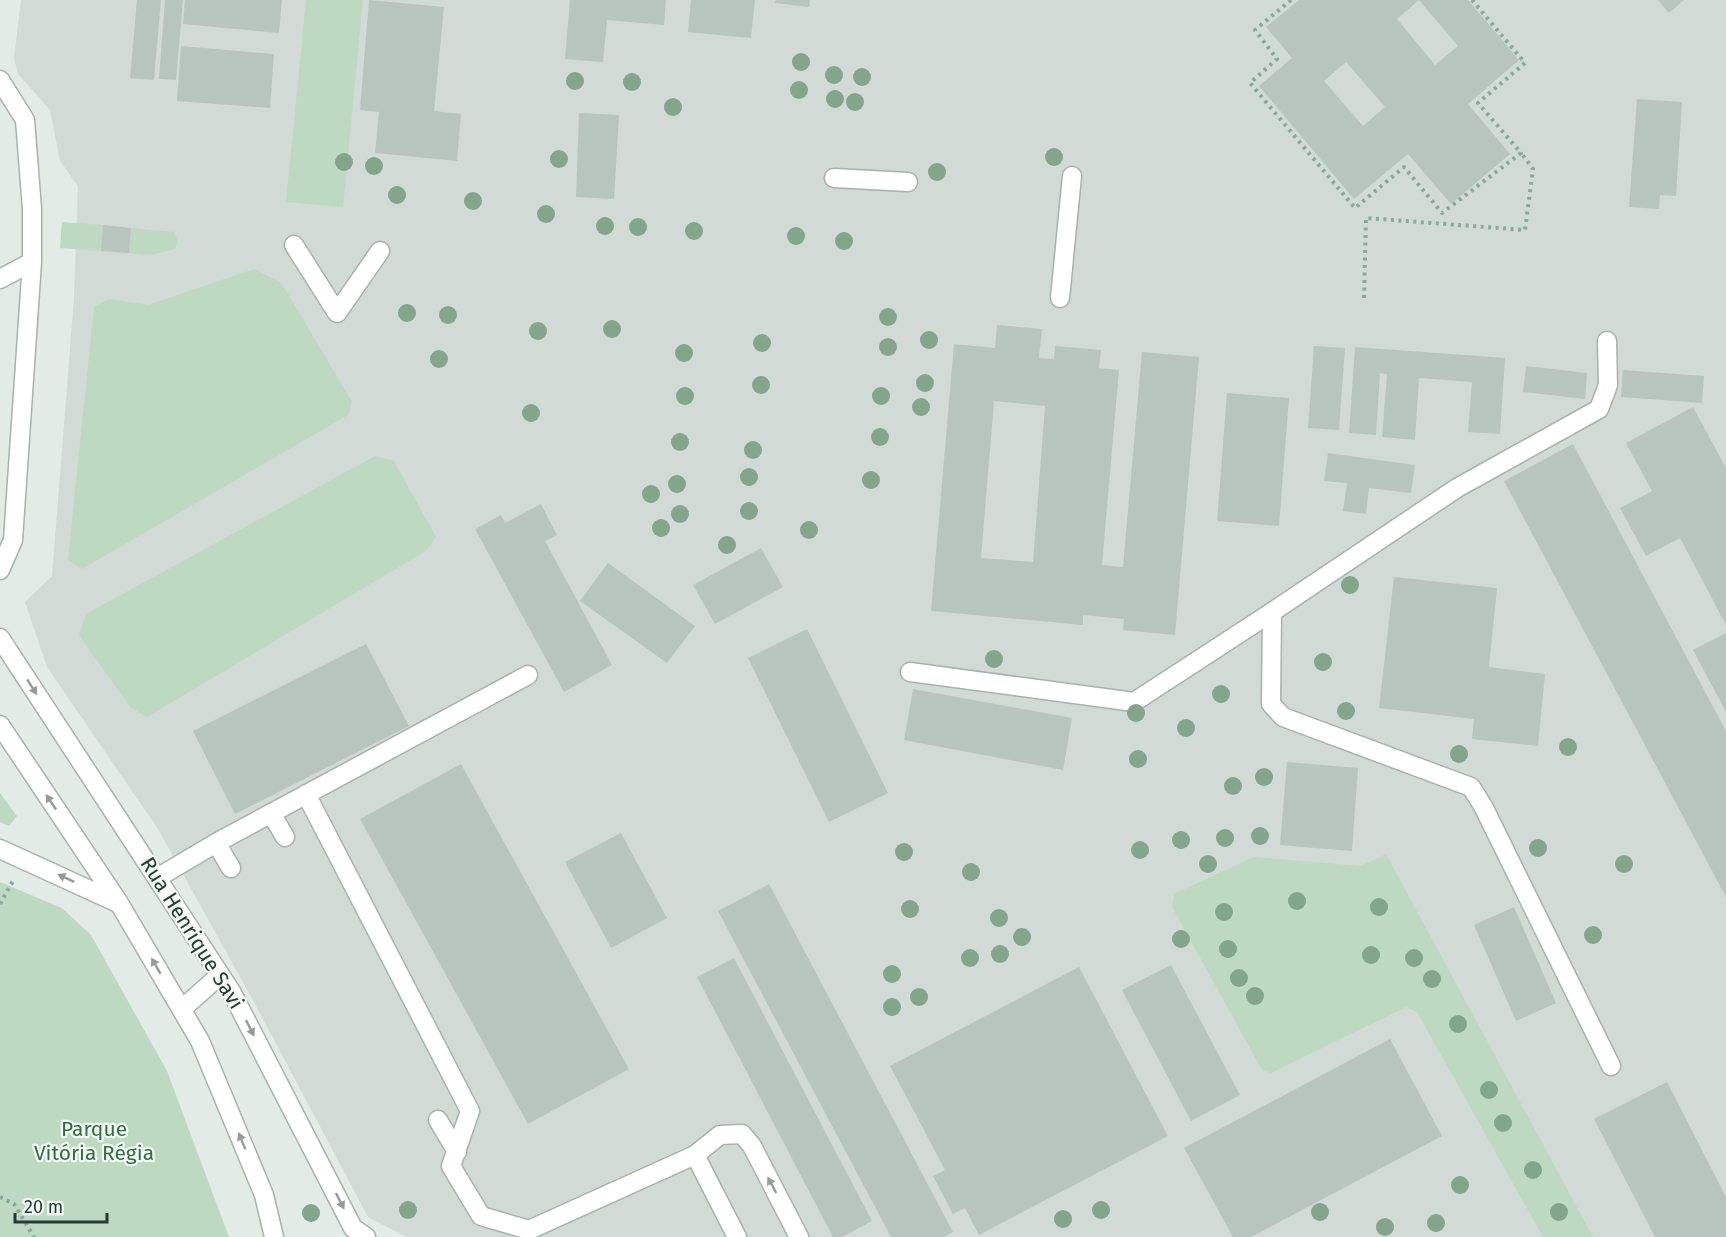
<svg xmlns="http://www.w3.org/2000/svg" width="1726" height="1237" font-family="'Fira Sans',sans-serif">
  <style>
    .built { fill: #d1dad5 }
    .green { fill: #bed9c2 }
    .building { fill: #b8c5bf; fill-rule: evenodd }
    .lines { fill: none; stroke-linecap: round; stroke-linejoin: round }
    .minor-casing { stroke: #a6b2ac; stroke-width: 21 }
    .path { stroke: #87aa9b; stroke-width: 4; stroke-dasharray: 3 4.5; stroke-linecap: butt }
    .minor { stroke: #fff; stroke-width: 18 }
    .tree { fill: #82a58c }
    .oneway { fill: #929c98 }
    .labels { text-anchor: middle; stroke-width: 4.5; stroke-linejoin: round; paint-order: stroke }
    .street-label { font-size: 21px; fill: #253a32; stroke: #f2f8f4 }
    .park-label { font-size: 21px; fill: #346b43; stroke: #f2f8f4 }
  </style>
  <rect width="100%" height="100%" fill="#e2ebe6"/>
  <path class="built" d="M 21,0 L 1726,0 L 1726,1237 L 407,1237 L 368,1217 L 255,1004 L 158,829 L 47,667 L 25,602 L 52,576 L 74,298 L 78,186 L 60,161 L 50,110 L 18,74 L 14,58 Z"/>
  <path class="green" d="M 306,0 L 363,0 L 343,207 L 286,202 Z
    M 62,222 L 103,225 L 101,251 L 60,248 Z
    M 131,228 L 174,232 L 178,242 L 175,249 L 150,255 L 129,253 Z
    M 254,269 L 281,282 L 352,402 L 348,415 L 82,569 L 68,560 L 94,307 L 109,299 L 148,305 Z
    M 375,456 L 394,461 L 436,537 L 426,551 L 147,717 L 130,707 L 79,635 L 86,614 Z
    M 0,793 L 17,816 L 9,826 L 0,822 Z
    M 1386,854 L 1593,1237 L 1543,1237 L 1417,1012 L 1406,1007 L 1271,1073 L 1262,1070 L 1172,907 L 1174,894 L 1253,857 L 1361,866 Z
    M 0,882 L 62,908 L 91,935 L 167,1071 L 229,1237 L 0,1237 Z"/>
  <path class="building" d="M 137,0 L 161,0 L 154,80 L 130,78 Z
    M 165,0 L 183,0 L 176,80 L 159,79 Z
    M 185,0 L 282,0 L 279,33 L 183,24 Z
    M 369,0 L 444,7 L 434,111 L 461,114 L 457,161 L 375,153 L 379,112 L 360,110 Z
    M 570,0 L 666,0 L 664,25 L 607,20 L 603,62 L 565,59 Z
    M 691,0 L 755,0 L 751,38 L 688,32 Z
    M 776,0 L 810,0 L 809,7 L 775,3 Z
    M 1299,0 L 1468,0 L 1519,60 L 1468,104 L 1510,154 L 1451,204 L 1408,154 L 1354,199 L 1259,86 L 1292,58 L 1266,27 ZM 1419,0 L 1458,46 L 1435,65 L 1397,19 ZM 1346,62 L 1385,107 L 1363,126 L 1324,81 Z
    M 1658,0 L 1684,0 L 1669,13 Z
    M 181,46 L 274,54 L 270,108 L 177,101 Z
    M 1637,99 L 1682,102 L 1676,196 L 1660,195 L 1659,209 L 1629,207 Z
    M 579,113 L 619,115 L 614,199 L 576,197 Z
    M 103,225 L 131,228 L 129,253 L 101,251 Z
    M 997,325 L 1042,329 L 1039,358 L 1054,359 L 1055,346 L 1101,350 L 1099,368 L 1119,370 L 1102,565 L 1123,567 L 1142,352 L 1199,357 L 1175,635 L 1123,630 L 1124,619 L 1083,615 L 1083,625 L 931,611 L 954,344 L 995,348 ZM 994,401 L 1045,406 L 1033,562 L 981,558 Z
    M 1314,346 L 1345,348 L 1339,430 L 1308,428 Z
    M 1355,347 L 1505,358 L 1500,434 L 1468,432 L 1472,382 L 1419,378 L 1415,440 L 1382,437 L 1387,374 L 1380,373 L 1376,435 L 1349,433 Z
    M 1526,366 L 1587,373 L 1585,399 L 1523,392 Z
    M 1623,370 L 1704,376 L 1702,403 L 1621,397 Z
    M 1227,393 L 1289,398 L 1279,526 L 1217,521 Z
    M 1693,407 L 1726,468 L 1726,625 L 1680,538 L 1646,556 L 1620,508 L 1652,491 L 1626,443 Z
    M 1573,444 L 1726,731 L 1726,897 L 1504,481 Z
    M 1328,453 L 1415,465 L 1411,493 L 1369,488 L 1366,514 L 1343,511 L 1347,483 L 1324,481 Z
    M 541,504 L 557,535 L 545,541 L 612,665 L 564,692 L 475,529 L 501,515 L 505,523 Z
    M 761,548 L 783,587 L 715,624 L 693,585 Z
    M 608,563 L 695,626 L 667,663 L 580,601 Z
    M 1394,577 L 1497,588 L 1489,667 L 1545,674 L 1538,746 L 1472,739 L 1474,719 L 1379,708 Z
    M 807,629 L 888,793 L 829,822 L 748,658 Z
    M 1726,633 L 1726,712 L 1693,650 Z
    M 366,644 L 409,726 L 235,814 L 193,731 Z
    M 913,689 L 1072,718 L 1063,770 L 904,740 Z
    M 1287,762 L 1358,768 L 1352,851 L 1280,845 Z
    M 461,764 L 629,1069 L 528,1124 L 360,819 Z
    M 621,833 L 667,918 L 611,948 L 565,862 Z
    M 769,884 L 953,1232 L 944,1237 L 891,1237 L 718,911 Z
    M 1514,907 L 1556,1003 L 1516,1021 L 1474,925 Z
    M 734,958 L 872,1221 L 842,1237 L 833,1237 L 697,977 Z
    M 1171,965 L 1240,1095 L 1191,1121 L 1122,990 Z
    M 1079,967 L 1168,1136 L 979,1235 L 965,1208 L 953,1214 L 933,1176 L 945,1170 L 890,1066 Z
    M 1390,1039 L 1442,1136 L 1251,1237 L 1233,1237 L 1184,1148 Z
    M 1667,1082 L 1726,1197 L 1726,1237 L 1655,1237 L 1594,1119 Z"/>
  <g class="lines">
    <defs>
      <path id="minor" d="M 0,80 L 25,120 L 32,209 L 32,262 L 13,540 L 0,570
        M 834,178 L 908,182
        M 294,245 L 337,313 L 380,251
        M 0,279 L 32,262
        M 1060,298 L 1072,176
        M 1607,341 L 1608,385 L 1599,409 L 1457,488 L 1272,612 L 1271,704 L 1283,717 L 1471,787 L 1483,806 L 1611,1066
        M 0,638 L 232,993 L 353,1228 L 366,1237
        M 910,672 L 1134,702 L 1272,612
        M 0,725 L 119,903 L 200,1041 L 264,1195 L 274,1237
        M 306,794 L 470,1111 L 451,1166 L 481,1216 L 529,1230 L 695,1155
        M 271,813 L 285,837
        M 216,843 L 231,868
        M 0,849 L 118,903
        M 157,878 L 216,843 L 528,675
        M 182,1009 L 220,975
        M 438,1120 L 457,1152
        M 737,1237 L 695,1155 L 720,1135 L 742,1134 L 752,1146 L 799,1237"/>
    </defs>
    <use href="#minor" class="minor-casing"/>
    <path class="path" d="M 1291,0 L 1255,30 L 1277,59 L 1250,83 L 1355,208 L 1404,167 L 1442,213 L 1521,153 L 1478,103 L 1525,63 L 1472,0
      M 1364,298 L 1366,218 L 1525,230 L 1533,169 L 1521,153
      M 0,904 L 13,881
      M 0,1197 L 14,1204 L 34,1237"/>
    <use href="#minor" class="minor"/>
  </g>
  <g class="tree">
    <circle cx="801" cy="62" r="9"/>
    <circle cx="834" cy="75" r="9"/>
    <circle cx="862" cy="77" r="9"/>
    <circle cx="575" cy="81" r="9"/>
    <circle cx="632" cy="82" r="9"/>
    <circle cx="799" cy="90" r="9"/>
    <circle cx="835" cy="99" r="9"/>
    <circle cx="855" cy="102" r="9"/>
    <circle cx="673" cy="107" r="9"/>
    <circle cx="1054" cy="157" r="9"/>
    <circle cx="559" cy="159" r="9"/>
    <circle cx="344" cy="162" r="9"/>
    <circle cx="374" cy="166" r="9"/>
    <circle cx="937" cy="172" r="9"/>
    <circle cx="397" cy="195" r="9"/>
    <circle cx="473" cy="201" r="9"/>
    <circle cx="546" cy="214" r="9"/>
    <circle cx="605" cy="226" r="9"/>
    <circle cx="638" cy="227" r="9"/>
    <circle cx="694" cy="231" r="9"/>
    <circle cx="796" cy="236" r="9"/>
    <circle cx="844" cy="241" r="9"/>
    <circle cx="407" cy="313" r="9"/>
    <circle cx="448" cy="315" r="9"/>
    <circle cx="888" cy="317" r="9"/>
    <circle cx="612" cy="329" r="9"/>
    <circle cx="538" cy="331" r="9"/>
    <circle cx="929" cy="340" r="9"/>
    <circle cx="762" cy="343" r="9"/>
    <circle cx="888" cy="347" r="9"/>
    <circle cx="684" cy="353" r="9"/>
    <circle cx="439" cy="359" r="9"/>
    <circle cx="925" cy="383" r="9"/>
    <circle cx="761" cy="385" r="9"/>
    <circle cx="685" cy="396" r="9"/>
    <circle cx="881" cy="396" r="9"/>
    <circle cx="921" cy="407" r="9"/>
    <circle cx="531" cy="413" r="9"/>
    <circle cx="880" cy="437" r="9"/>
    <circle cx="680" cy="442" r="9"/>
    <circle cx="753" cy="450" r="9"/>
    <circle cx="749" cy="477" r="9"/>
    <circle cx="871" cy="480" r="9"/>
    <circle cx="677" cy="484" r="9"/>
    <circle cx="651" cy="494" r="9"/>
    <circle cx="749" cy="511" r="9"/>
    <circle cx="680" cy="514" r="9"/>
    <circle cx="661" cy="528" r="9"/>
    <circle cx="809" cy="530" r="9"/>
    <circle cx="727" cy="545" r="9"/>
    <circle cx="1350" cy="585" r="9"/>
    <circle cx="994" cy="659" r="9"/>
    <circle cx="1323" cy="662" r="9"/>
    <circle cx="1221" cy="694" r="9"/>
    <circle cx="1346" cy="711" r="9"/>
    <circle cx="1136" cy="713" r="9"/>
    <circle cx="1186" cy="728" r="9"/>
    <circle cx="1568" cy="747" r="9"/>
    <circle cx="1459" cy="754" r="9"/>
    <circle cx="1138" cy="759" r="9"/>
    <circle cx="1264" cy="777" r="9"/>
    <circle cx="1233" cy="786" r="9"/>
    <circle cx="1260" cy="836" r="9"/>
    <circle cx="1225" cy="838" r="9"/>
    <circle cx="1181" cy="840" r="9"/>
    <circle cx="1538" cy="848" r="9"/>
    <circle cx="1140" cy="850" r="9"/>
    <circle cx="904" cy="852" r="9"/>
    <circle cx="1208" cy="864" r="9"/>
    <circle cx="1624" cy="864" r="9"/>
    <circle cx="971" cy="872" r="9"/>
    <circle cx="1297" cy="901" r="9"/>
    <circle cx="1379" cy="907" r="9"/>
    <circle cx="910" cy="909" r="9"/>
    <circle cx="1224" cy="912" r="9"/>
    <circle cx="999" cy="918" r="9"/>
    <circle cx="1593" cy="935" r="9"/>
    <circle cx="1022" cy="937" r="9"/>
    <circle cx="1181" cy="939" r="9"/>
    <circle cx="1228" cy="949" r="9"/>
    <circle cx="1000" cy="954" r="9"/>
    <circle cx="1371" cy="955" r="9"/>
    <circle cx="970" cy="958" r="9"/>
    <circle cx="1414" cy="958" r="9"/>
    <circle cx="892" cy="974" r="9"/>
    <circle cx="1239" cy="978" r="9"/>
    <circle cx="1432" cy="979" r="9"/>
    <circle cx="1255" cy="996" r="9"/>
    <circle cx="919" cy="997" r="9"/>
    <circle cx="892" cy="1007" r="9"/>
    <circle cx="1458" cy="1024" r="9"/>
    <circle cx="1489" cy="1090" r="9"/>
    <circle cx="1503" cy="1123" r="9"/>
    <circle cx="1533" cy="1170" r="9"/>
    <circle cx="1460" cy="1185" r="9"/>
    <circle cx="408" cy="1210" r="9"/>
    <circle cx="1101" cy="1210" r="9"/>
    <circle cx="1320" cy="1212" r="9"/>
    <circle cx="1559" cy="1212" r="9"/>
    <circle cx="311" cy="1213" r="9"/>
    <circle cx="1063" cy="1219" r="9"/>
    <circle cx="1436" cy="1223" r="9"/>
    <circle cx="1385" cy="1227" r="9"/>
  </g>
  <defs><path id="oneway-solid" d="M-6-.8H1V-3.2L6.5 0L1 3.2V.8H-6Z" transform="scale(1.5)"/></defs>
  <g class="oneway">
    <use href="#oneway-solid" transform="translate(32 687) rotate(57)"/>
    <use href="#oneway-solid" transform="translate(51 802) rotate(-124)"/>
    <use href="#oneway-solid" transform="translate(66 878) rotate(-155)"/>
    <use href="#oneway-solid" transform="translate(156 966) rotate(-120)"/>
    <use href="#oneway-solid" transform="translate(250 1028) rotate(63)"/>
    <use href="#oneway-solid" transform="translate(242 1141) rotate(-112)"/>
    <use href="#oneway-solid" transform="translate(772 1185) rotate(-118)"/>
    <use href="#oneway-solid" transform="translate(340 1201) rotate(63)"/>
  </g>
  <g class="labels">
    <g class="street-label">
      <text transform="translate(192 933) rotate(58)" y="7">Rua Henrique Savi</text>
    </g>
    <g class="park-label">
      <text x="94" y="1136">Parque<tspan x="94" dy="24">Vitória Régia</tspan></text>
    </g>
  </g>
  <path d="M15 1213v9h92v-9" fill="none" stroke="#253a32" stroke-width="3"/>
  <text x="24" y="1213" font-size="18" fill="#253a32" stroke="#f2f8f4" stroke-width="4.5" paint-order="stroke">20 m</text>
</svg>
